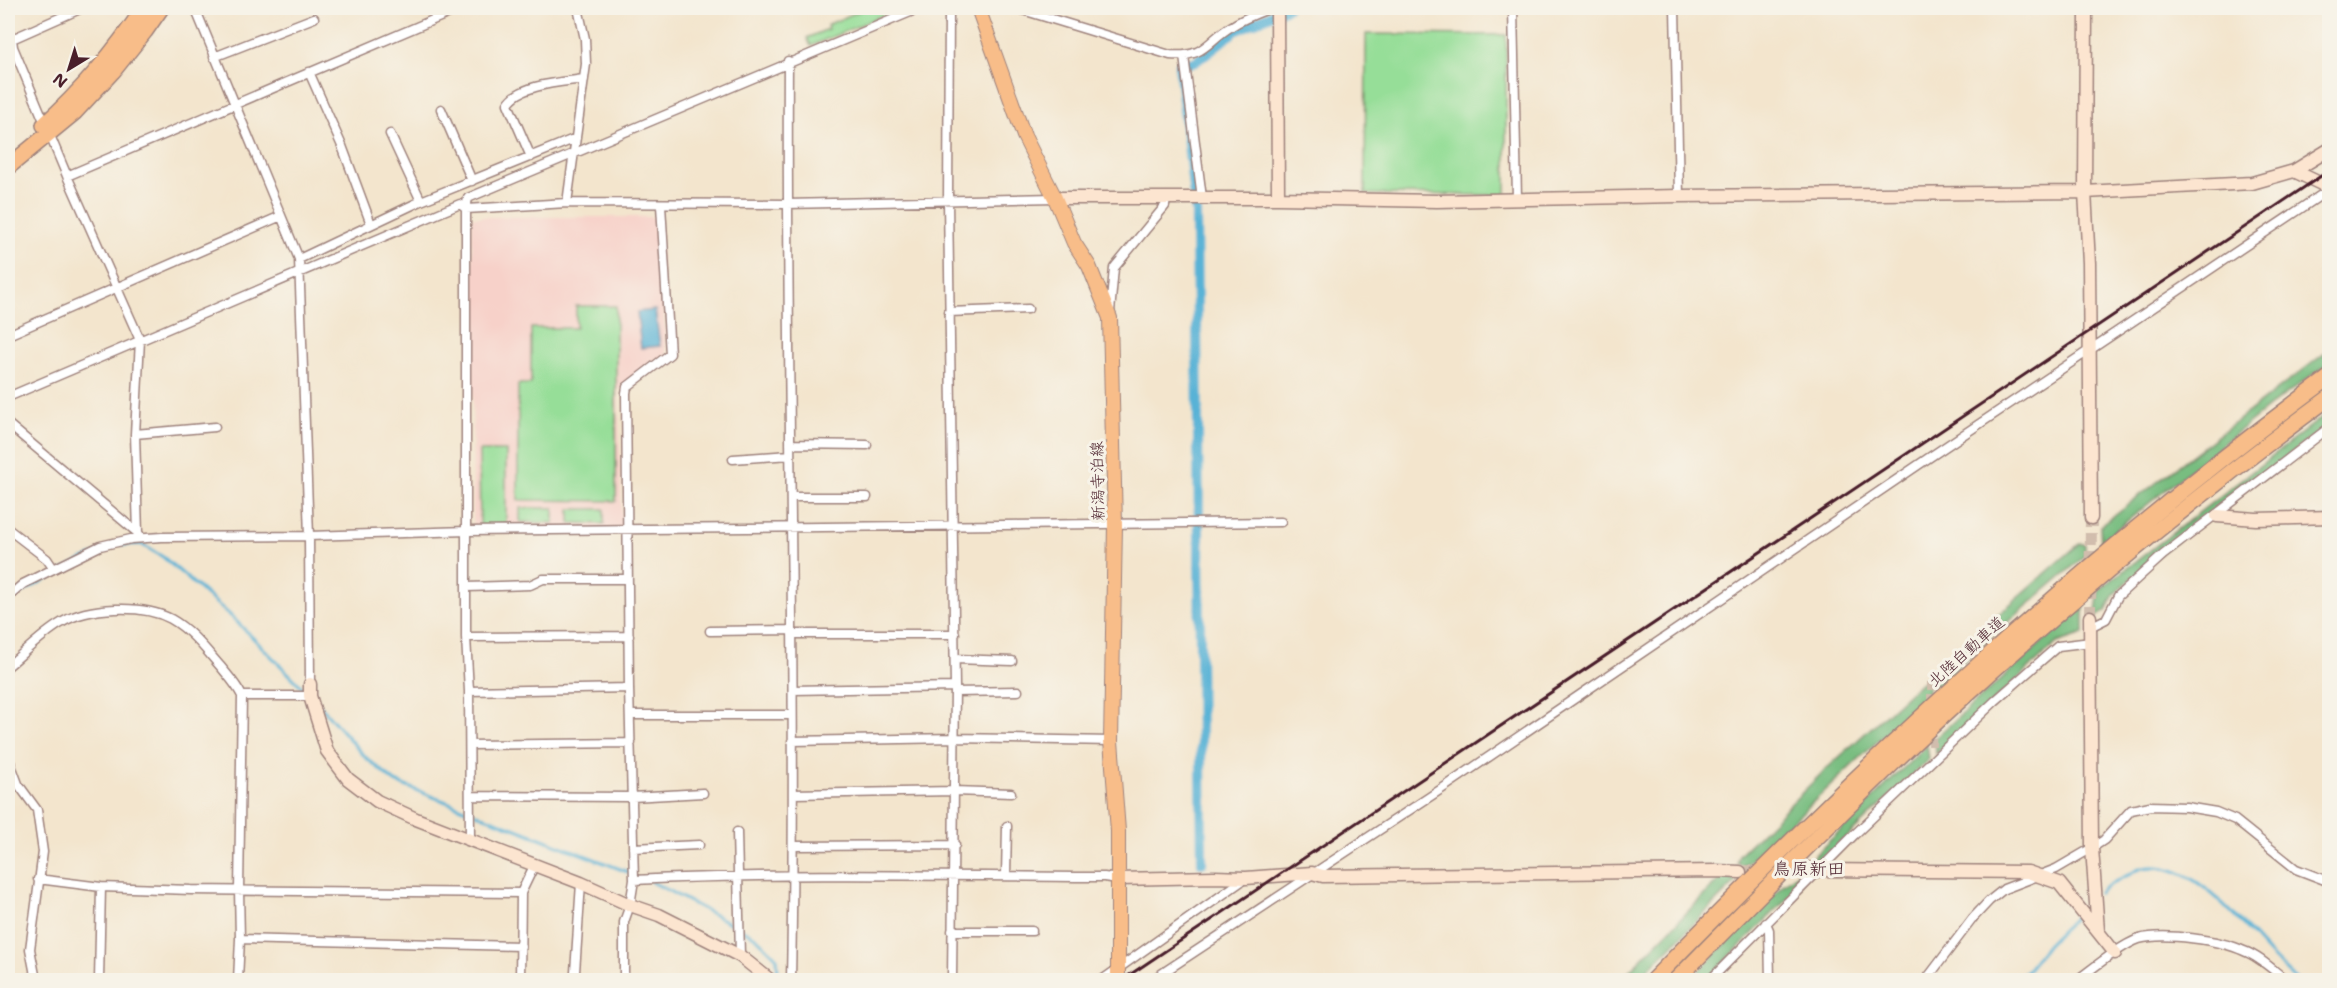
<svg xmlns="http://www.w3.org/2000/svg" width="2337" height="988" font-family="'Shantell Sans','Klee One',sans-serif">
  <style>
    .built { fill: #f7d1c9 }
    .green { fill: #96de98; stroke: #707e62; stroke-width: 1.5 }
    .forest { fill: #78bd80; stroke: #616e56; stroke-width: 1.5 }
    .water { fill: #58b2d6; stroke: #516880; stroke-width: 1.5 }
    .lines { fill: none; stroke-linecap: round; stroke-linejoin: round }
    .stream { stroke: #58b2d6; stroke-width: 3 }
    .canal { stroke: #58b2d6; stroke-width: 10 }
    .street-tunnel { stroke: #d1bdad; stroke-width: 8; stroke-dasharray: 8 4; stroke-linecap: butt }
    .secondary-tunnel { stroke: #d1bdad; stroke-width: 12; stroke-dasharray: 12 6; stroke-linecap: butt }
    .street-casing { stroke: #9e827c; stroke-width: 11 }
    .secondary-casing { stroke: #9e827c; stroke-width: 15 }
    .primary-casing { stroke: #9e827c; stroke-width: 16 }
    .highway-casing { stroke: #9e827c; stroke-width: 18 }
    .street { stroke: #fff; stroke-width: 8 }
    .secondary { stroke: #fce5d0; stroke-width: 12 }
    .primary { stroke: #f8bd89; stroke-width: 14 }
    .highway { stroke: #f8bd89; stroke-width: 15 }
    .rail { stroke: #4a1f2b; stroke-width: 3 }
    .labels { text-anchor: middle; stroke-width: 6; stroke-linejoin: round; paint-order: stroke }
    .street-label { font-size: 16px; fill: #4a1f2b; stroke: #f7f3e8 }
    .neighbourhood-label { font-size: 18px; fill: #4a1f2b; stroke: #f7f3e8 }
  </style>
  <rect width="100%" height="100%" fill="#f7f3e8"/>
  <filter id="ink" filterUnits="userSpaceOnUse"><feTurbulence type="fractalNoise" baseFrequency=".0167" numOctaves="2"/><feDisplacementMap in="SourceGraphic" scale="12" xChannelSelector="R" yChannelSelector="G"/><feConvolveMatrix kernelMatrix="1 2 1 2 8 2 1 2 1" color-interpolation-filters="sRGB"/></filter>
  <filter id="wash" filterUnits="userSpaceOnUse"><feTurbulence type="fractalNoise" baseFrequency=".008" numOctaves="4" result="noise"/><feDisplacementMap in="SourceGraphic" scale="24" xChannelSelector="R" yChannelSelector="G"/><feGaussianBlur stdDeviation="1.35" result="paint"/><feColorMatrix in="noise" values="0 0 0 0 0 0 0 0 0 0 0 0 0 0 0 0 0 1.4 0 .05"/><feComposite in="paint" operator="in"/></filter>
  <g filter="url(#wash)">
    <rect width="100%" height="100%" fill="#f3e5cd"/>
    <path class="built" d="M 472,217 L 659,217 L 666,354 L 618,390 L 622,529 L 473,529 Z"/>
    <path class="green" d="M 866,8 L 888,8 L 890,12 L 811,46 L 807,38 L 828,29 L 827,25 Z
      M 1366,34 L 1506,35 L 1506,195 L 1365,194 Z
      M 576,306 L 616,306 L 616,501 L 518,500 L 518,384 L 531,384 L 531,328 L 576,328 Z
      M 479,451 L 506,451 L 506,526 L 480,526 Z
      M 520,508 L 554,508 L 554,523 L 520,522 Z
      M 570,509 L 604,509 L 604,524 L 570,523 Z"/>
    <path class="forest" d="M 2329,350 L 2329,363 L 2272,404 L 2101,542 L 2100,526 Z
      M 2329,412 L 2329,424 L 2162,552 L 2114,594 L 2106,611 L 2095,618 L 2099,590 Z
      M 2080,543 L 2085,545 L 2085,556 L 1971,654 L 1936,687 L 1933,675 L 1951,656 Z
      M 2084,605 L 2084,634 L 2057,643 L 1936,754 L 1935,738 Z
      M 1921,682 L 1928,683 L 1928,694 L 1746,865 L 1740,865 L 1737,862 L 1739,855 L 1823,772 Z
      M 1927,745 L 1929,759 L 1820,863 L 1805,865 Z
      M 1799,872 L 1802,877 L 1799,887 L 1706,980 L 1690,980 L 1785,883 Z
      M 1723,876 L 1730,876 L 1736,882 L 1637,980 L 1620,980 Z"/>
    <path class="water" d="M 655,310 L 660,346 L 641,348 L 637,312 Z"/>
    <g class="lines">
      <path class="stream" d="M 122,545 L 141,544 L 163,557 L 232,617 L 305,690
        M 8,605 L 15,596 L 82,560 L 110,548
        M 316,701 L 365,757 L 395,782 L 633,874
        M 652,882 L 756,937 L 777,958 L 778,976 L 776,980
        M 2099,893 C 2108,885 2115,881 2126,876 C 2131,874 2137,869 2143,868 C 2205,857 2255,949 2297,980
        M 2019,980 L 2048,944 L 2080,912"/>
      <path class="canal" d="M 1202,863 L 1196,213 L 1179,65 L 1195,62 L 1235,31 L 1287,8"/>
    </g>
  </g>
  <g filter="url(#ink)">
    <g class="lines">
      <path class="street-tunnel" d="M 1931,682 L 1931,707
        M 1932,726 L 1932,750"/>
      <path class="secondary-tunnel" d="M 2090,617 L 2091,518
        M 1740,872 L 1806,868"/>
      <defs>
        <path id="street" d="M 195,8 L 299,259 L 309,536 L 310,684
          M 949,8 L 948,201 L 955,687 L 952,980
          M 1016,8 L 1170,55 C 1206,58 1206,41 1232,26 C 1244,18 1258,13 1271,8
          M 1513,8 L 1517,198
          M 1675,8 L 1679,196
          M 8,38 L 12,39 L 82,8
          M 12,39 L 13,47 L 67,176 L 140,340 L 135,434 L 138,533
          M 1184,56 L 1202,198
          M 214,57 L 314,18
          M 788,61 C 786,368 797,674 791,980
          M 309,72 L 342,146 L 371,224
          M 441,109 L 472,181
          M 390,134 L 421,201
          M 531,157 L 508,104 C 519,84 564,82 584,79
          M 67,176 L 461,8
          M 567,203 L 586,64 L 585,39 L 578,8
          M 299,259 L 421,201 L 576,138
          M 949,312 L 1028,309
          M 1110,312 L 1114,268 L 1165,206 L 1166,199
          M 8,335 L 281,216
          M 8,397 L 460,204 L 466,209 L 567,203 L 787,204 L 1055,198
          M 8,424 L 139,534
          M 135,434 L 215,427
          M 790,444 L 867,445
          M 733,459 L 790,455
          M 791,497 L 867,497
          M 8,529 L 47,559 L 53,568
          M 467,587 L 530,585 L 543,579 L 627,579
          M 8,597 L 23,584 L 100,546 L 131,539 L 162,537 L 309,536 L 467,531 L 1281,522
          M 2090,627 L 2106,619 L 2118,596 L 2163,555 L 2330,427
          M 710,631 L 792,630
          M 792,634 L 955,634
          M 466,637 L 629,636
          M 955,659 L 1012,661
          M 8,666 C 25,652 42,634 61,623 C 88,606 143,604 171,619 C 192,631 206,650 221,667 C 229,677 236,684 242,696 L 239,890 L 240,939 L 238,980
          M 793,690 L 955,687
          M 469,691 L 629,688
          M 955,692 L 1018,691
          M 242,696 L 310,696
          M 630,715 L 792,715
          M 792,741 L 955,738 L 1111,741
          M 470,745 L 631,743
          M 8,757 L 18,784 L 37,810 L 43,852 L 30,949 L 36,980
          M 793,794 L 954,791 L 1011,793
          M 470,796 L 632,797 L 703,793
          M 737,832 L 740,956
          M 470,839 L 469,691 L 466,637 L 466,209 L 468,198 L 920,8
          M 794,846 L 955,845
          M 633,848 L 699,845
          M 1006,876 L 1007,826
          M 38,879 L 101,887 L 191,890 L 521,893
          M 634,880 C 790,872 948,876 1104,877 L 1118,879
          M 1766,923 L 1769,930 L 1770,980
          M 952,931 L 1032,931
          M 240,939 L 521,946
          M 575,972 L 581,883
          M 624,975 L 624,922 L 630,905 L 634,880 L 629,688 L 626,393 L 627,387 L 670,354 L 661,205
          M 99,980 L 101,887
          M 520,980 L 521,893 L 534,866
          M 1102,980 L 1246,878
          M 1152,980 L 1446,786 L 1930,457 L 2330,189
          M 1710,980 L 1854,835 L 1995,701 L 2058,646 L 2091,642
          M 1926,980 L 1973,918 L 1989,901 L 2004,889 L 2056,869 L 2092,848 L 2104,840 L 2131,810 L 2150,806 L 2186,807 L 2216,812 L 2235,820 L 2296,869 L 2330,882
          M 2077,980 C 2092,969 2121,945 2139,939 C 2164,932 2221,940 2244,951 C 2260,957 2273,970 2286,980"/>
        <path id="secondary" d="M 1277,8 L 1278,198
          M 2086,8 L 2085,192 L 2089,263 L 2091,518
          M 2294,171 L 2330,188
          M 1055,198 L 1278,198 L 1437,201 L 1679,196 L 2085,192 L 2252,183 L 2294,171 L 2330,149
          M 2217,516 L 2256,519 L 2330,517
          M 2090,617 L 2092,848 L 2098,931
          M 310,684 L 310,696 L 327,751 L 348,779 L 377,801 L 416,819 L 581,883 L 630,905 L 659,915 L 740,956 L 770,980
          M 1806,868 L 1820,870 L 2028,872 L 2059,883 L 2115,953
          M 1118,879 L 1214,877 L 1246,878 L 1312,873 L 1323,876 L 1716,871 L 1740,872"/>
        <path id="primary" d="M 978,8 L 1024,136 L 1055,198 L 1074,243 L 1089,266 L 1110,318 L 1115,525 L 1111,741 L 1118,831 L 1118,980"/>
        <path id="highway" d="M 44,125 C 83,90 116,50 144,8
          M 8,167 L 75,112 L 113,71 L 145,31 L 161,8
          M 1653,980 C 1864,763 2085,557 2330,377
          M 1676,980 C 1768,886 1860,792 1957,703 C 2076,594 2200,493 2330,397"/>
      </defs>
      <use href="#street" class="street-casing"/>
      <use href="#secondary" class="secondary-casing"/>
      <use href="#primary" class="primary-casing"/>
      <use href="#highway" class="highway-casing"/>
      <use href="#street" class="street"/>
      <use href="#secondary" class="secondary"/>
      <use href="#primary" class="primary"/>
      <use href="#highway" class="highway"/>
      <path class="rail" d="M 1122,980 L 2330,170"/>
    </g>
  </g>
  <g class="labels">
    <g class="street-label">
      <text transform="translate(1097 481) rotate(-91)" y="6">新潟寺泊線</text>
      <text transform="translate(1966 651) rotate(-42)" y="6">北陸自動車道</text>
    </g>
    <g class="neighbourhood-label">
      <text x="1809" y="875">鳥原新田</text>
    </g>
  </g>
  <rect width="2337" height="988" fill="none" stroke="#f7f3e8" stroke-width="30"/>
  <g transform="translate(69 69) rotate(218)" stroke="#f7f3e8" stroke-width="4.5" paint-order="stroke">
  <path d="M0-4.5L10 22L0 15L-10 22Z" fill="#4a1f2b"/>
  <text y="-9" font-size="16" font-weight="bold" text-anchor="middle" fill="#4a1f2b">N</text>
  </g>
</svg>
